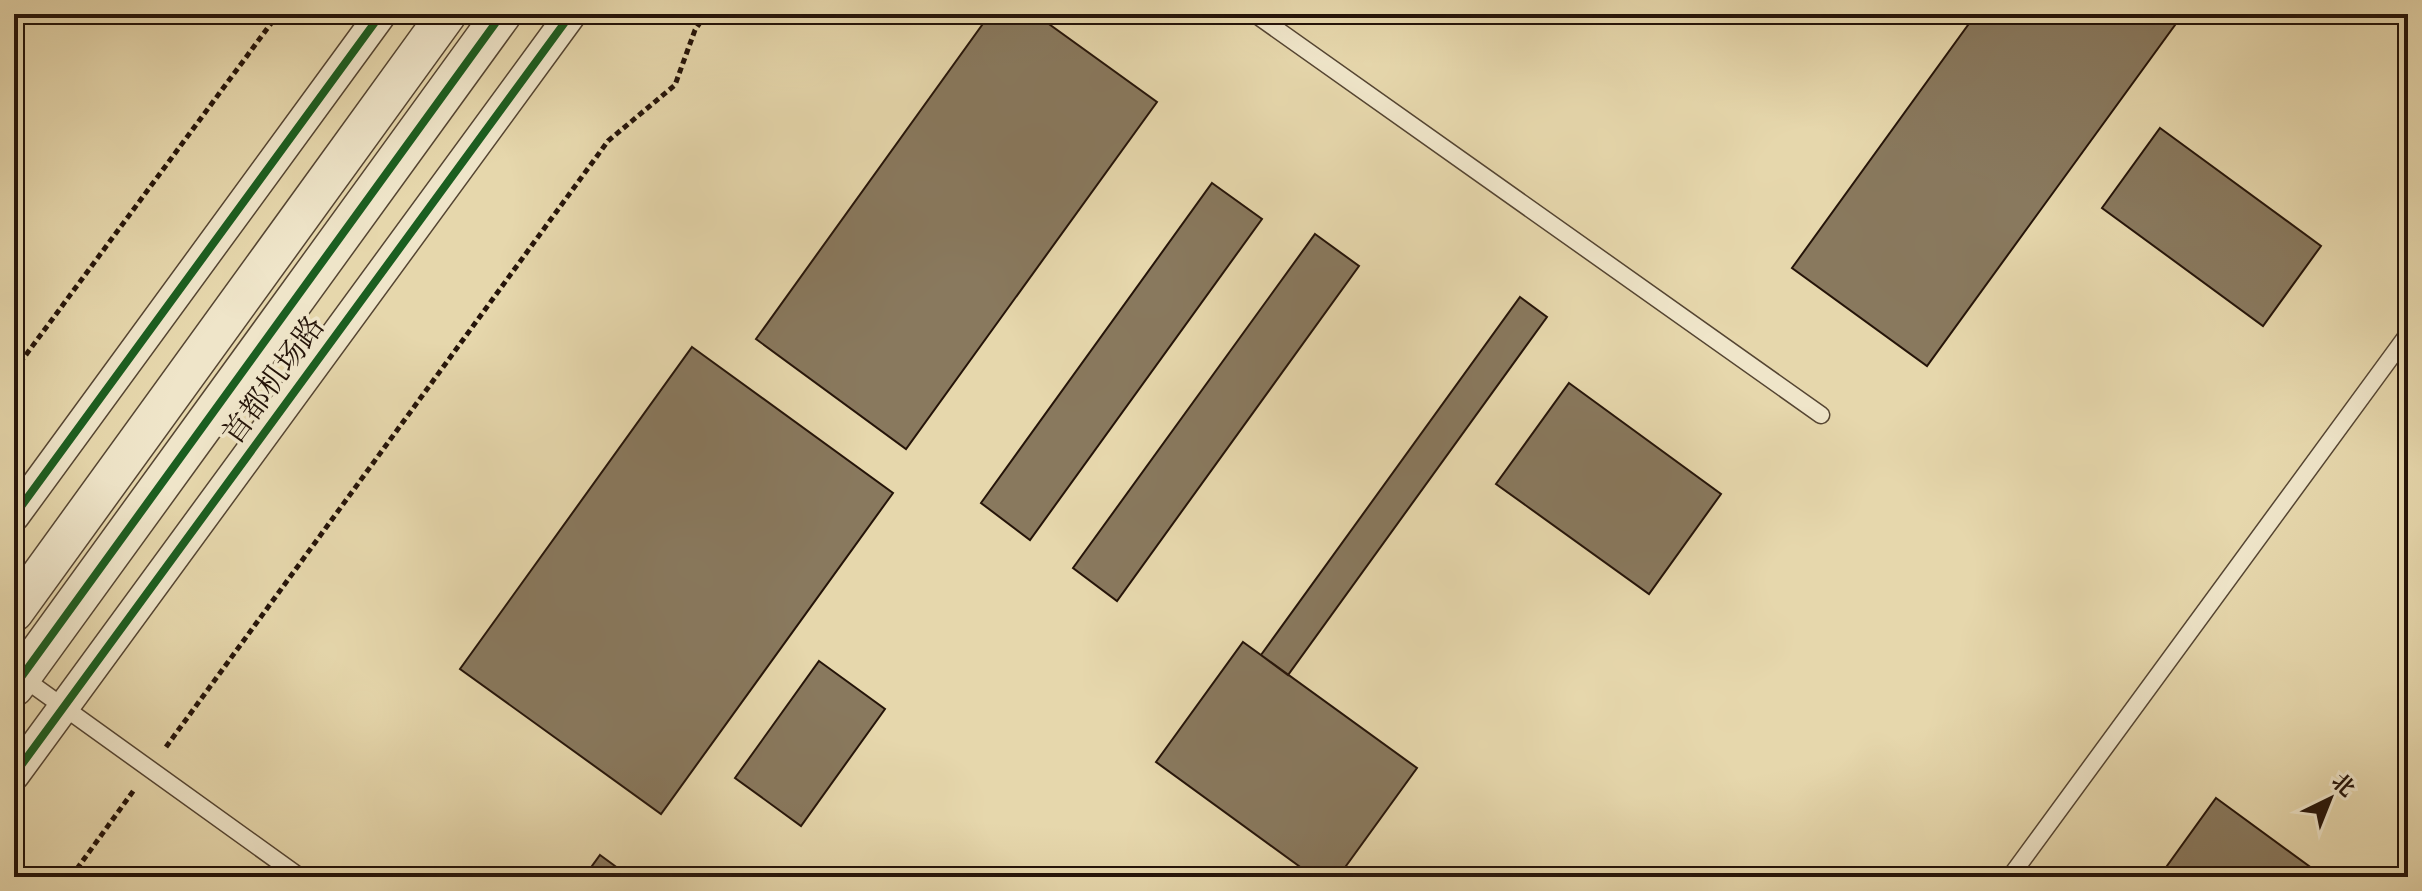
<svg xmlns="http://www.w3.org/2000/svg" width="2422" height="891" font-family="'IM FELL Great Primer','Noto Serif SC',serif">
  <style>
    .building { fill: #89795e; stroke: #251409; stroke-width: 2 }
    .lines { fill: none; stroke-linecap: round; stroke-linejoin: round }
    .service-casing { stroke: #554532; stroke-width: 19 }
    .minor-casing { stroke: #554532; stroke-width: 33 }
    .tertiary-casing { stroke: #554532; stroke-width: 41 }
    .path { stroke: #251409; stroke-width: 5; stroke-dasharray: 6 4; stroke-linecap: butt }
    .service { stroke: #efe5c9; stroke-width: 16 }
    .minor { stroke: #efe5c9; stroke-width: 30 }
    .tertiary { stroke: #efe5c9; stroke-width: 38 }
    .cycleway-casing { stroke: #efe5c9; stroke-width: 13 }
    .cycleway { stroke: #1b5e20; stroke-width: 8 }
    .labels { text-anchor: middle; stroke-width: 7; stroke-linejoin: round; paint-order: stroke }
    .street-label { font-size: 30px; fill: #251409; stroke: #efe5c9 }
  </style>
  <rect width="100%" height="100%" fill="#e6d7ac"/>
  <filter id="stains"><feTurbulence type="fractalNoise" baseFrequency=".0025" numOctaves="4"/><feColorMatrix values="0 0 0 0 .2 0 0 0 0 .09 0 0 0 0 .02 0 0 0 .5 -.17"/></filter>
  <radialGradient id="worn" r=".72"><stop offset=".6" stop-color="#630" stop-opacity="0"/><stop offset="1" stop-color="#630" stop-opacity=".3"/></radialGradient>
  <path class="building" d="M 990,14 L 1035,14 L 1157,102 L 906,449 L 756,339 Z
    M 1976,14 L 2183,14 L 1927,366 L 1792,268 Z
    M 2160,128 L 2321,246 L 2263,326 L 2102,208 Z
    M 1212,183 L 1262,219 L 1030,540 L 981,503 Z
    M 1315,234 L 1359,266 L 1117,601 L 1073,568 Z
    M 1520,297 L 1547,317 L 1288,675 L 1261,655 Z
    M 692,347 L 893,493 L 661,814 L 460,669 Z
    M 1569,383 L 1721,494 L 1649,594 L 1496,484 Z
    M 1243,642 L 1417,768 L 1338,877 L 1314,877 L 1156,762 Z
    M 819,661 L 885,709 L 801,826 L 735,778 Z
    M 2216,798 L 2324,877 L 2159,877 Z
    M 600,855 L 630,877 L 584,877 Z"/>
  <g class="lines">
    <defs>
      <path id="service" d="M 1255,14 L 1821,415
        M 19,675 L 300,877
        M 2010,877 L 2408,334"/>
      <path id="minor" d="M 14,516 L 381,14
        M 14,775 L 571,14"/>
      <path id="tertiary" d="M 14,612 L 447,14
        M 14,687 L 502,14"/>
    </defs>
    <use href="#service" class="service-casing"/>
    <use href="#minor" class="minor-casing"/>
    <use href="#tertiary" class="tertiary-casing"/>
    <path class="path" d="M 14,371 L 278,14
      M 166,747 L 608,141 L 675,85 L 695,30 L 706,14
      M 71,877 L 134,790"/>
    <use href="#service" class="service"/>
    <use href="#minor" class="minor"/>
    <use href="#tertiary" class="tertiary"/>
    <defs>
      <path id="cycleway" d="M 14,516 L 381,14
        M 14,687 L 502,14
        M 14,775 L 571,14"/>
    </defs>
    <use href="#cycleway" class="cycleway-casing"/>
    <use href="#cycleway" class="cycleway"/>
  </g>
  <g class="labels">
    <g class="street-label">
      <text transform="translate(273 380) rotate(-54)" y="10">首都机场路</text>
    </g>
  </g>
  <rect width="2422" height="891" fill="none" stroke="#e6d7ac" stroke-width="48"/>
  <rect x="16" y="16" width="2390" height="859" fill="none" stroke="#251409" stroke-width="4"/>
  <rect x="24" y="24" width="2374" height="843" fill="none" stroke="#251409" stroke-width="2"/>
  <g transform="translate(2330 799) rotate(43)" stroke="#efe5c9" stroke-width="6" paint-order="stroke">
  <path d="M0-6L14 30L0 20L-14 30Z" fill="#251409"/>
  <text y="-12" font-size="22" font-weight="bold" text-anchor="middle" fill="#251409">北</text>
  </g>
  <rect width="100%" height="100%" filter="url(#stains)"/>
  <rect width="100%" height="100%" fill="url(#worn)"/>
</svg>
